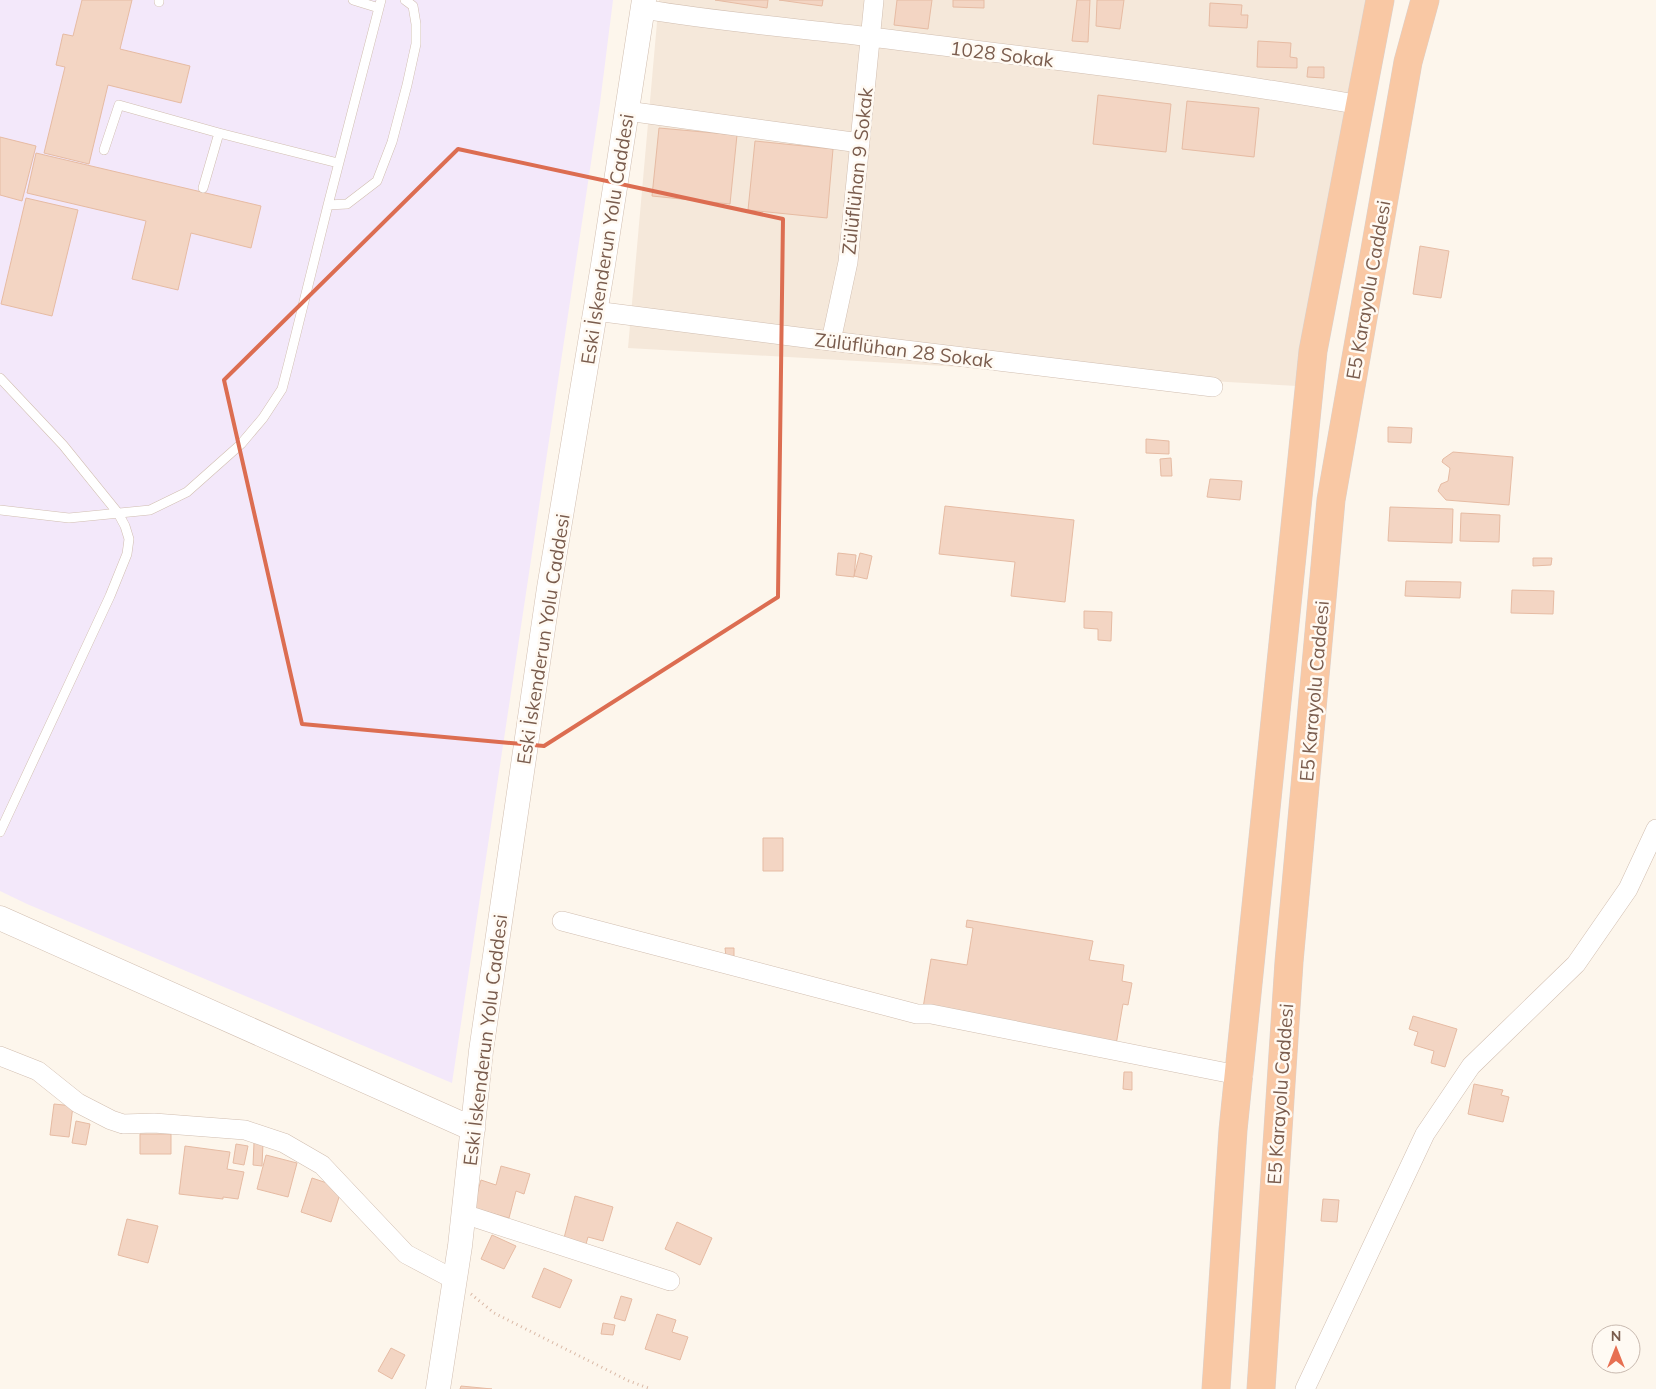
<svg xmlns="http://www.w3.org/2000/svg" width="1656" height="1389" font-family="Mulish,sans-serif">
  <style>
    .residential { fill: #f5e8da }
    .education { fill: #f3e8fa }
    .building { fill: #f3d5c3; stroke: #e6bba3 }
    .lines { fill: none; stroke-linecap: round; stroke-linejoin: round }
    .service-casing { stroke: #d1beb0; stroke-width: 10 }
    .minor-casing { stroke: #d1beb0; stroke-width: 20 }
    .tertiary-casing { stroke: #d1beb0; stroke-width: 25 }
    .trunk-casing { stroke: #dad1cd; stroke-width: 29 }
    .path { stroke: #d9b8a5; stroke-width: 3; stroke-dasharray: 1 4; stroke-linecap: butt }
    .service { stroke: #fff; stroke-width: 9 }
    .minor { stroke: #fff; stroke-width: 19 }
    .tertiary { stroke: #fff; stroke-width: 24 }
    .trunk { stroke: #f9c8a4; stroke-width: 28 }
    .marked { fill: none; stroke: #dc6d51; stroke-width: 4; stroke-linejoin: round }
    .labels { text-anchor: middle; stroke-width: 5; stroke-linejoin: round; paint-order: stroke }
    .street-label { font-size: 19px; fill: #7a5c4d; stroke: #fffaf3 }
  </style>
  <rect width="100%" height="100%" fill="#fdf6ec"/>
  <path class="residential" d="M 659,0 L 1371,0 L 1297,386 L 628,348 Z"/>
  <path class="education" d="M 0,0 L 613,0 L 600,103 L 452,1083 L 27,904 L 0,891 Z"/>
  <path class="building" d="M 82,0 L 132,0 L 120,49 L 190,66 L 181,103 L 108,85 L 89,164 L 44,153 L 65,67 L 56,65 L 63,34 L 73,36 Z
    M 715,0 L 768,0 L 767,8 Z
    M 779,0 L 823,0 L 822,6 Z
    M 897,0 L 932,0 L 928,29 L 894,25 Z
    M 953,0 L 984,0 L 984,8 L 953,7 Z
    M 1077,0 L 1090,0 L 1088,42 L 1072,41 Z
    M 1097,0 L 1124,0 L 1120,29 L 1096,26 Z
    M 1210,3 L 1242,5 L 1241,15 L 1248,15 L 1247,28 L 1209,26 Z
    M 1258,41 L 1291,43 L 1290,57 L 1297,58 L 1297,68 L 1257,67 Z
    M 1308,67 L 1324,67 L 1324,78 L 1307,77 Z
    M 1098,95 L 1171,104 L 1166,152 L 1093,144 Z
    M 1187,101 L 1259,108 L 1254,157 L 1182,149 Z
    M 659,128 L 737,135 L 730,204 L 652,196 Z
    M 0,137 L 36,146 L 22,201 L 0,195 Z
    M 755,141 L 833,149 L 827,218 L 748,210 Z
    M 36,153 L 261,206 L 251,248 L 191,233 L 178,290 L 132,279 L 146,221 L 27,193 Z
    M 26,198 L 78,210 L 52,316 L 1,304 Z
    M 1420,246 L 1449,251 L 1441,298 L 1413,294 Z
    M 1388,427 L 1412,428 L 1411,443 L 1388,442 Z
    M 1146,439 L 1169,441 L 1169,454 L 1146,453 Z
    M 1453,452 L 1513,457 L 1509,505 L 1446,500 L 1438,491 L 1441,484 L 1448,481 L 1450,468 L 1442,462 L 1443,459 Z
    M 1171,458 L 1172,476 L 1161,476 L 1160,459 Z
    M 1210,479 L 1242,481 L 1240,500 L 1207,497 Z
    M 945,506 L 1074,520 L 1065,602 L 1011,596 L 1015,562 L 939,554 Z
    M 1390,507 L 1453,509 L 1452,543 L 1388,541 Z
    M 1461,513 L 1500,515 L 1499,542 L 1460,541 Z
    M 838,553 L 856,555 L 854,577 L 836,575 Z
    M 860,553 L 872,556 L 867,579 L 854,576 Z
    M 1533,558 L 1552,558 L 1551,565 L 1533,566 Z
    M 1406,581 L 1461,582 L 1460,598 L 1405,596 Z
    M 1512,590 L 1554,591 L 1553,614 L 1511,613 Z
    M 1084,611 L 1112,612 L 1111,641 L 1098,640 L 1098,629 L 1084,628 Z
    M 763,838 L 783,838 L 783,871 L 763,871 Z
    M 967,920 L 1093,941 L 1089,960 L 1124,965 L 1122,981 L 1132,983 L 1128,1005 L 1123,1004 L 1116,1045 L 923,1008 L 931,959 L 967,965 L 973,928 L 966,927 Z
    M 725,948 L 734,948 L 734,957 L 726,957 Z
    M 1413,1016 L 1457,1029 L 1445,1067 L 1431,1063 L 1434,1051 L 1414,1045 L 1418,1032 L 1409,1029 Z
    M 1124,1072 L 1132,1072 L 1132,1090 L 1123,1089 Z
    M 1474,1084 L 1503,1090 L 1501,1095 L 1509,1097 L 1503,1122 L 1468,1114 Z
    M 54,1104 L 73,1106 L 69,1137 L 50,1135 Z
    M 76,1121 L 90,1124 L 86,1145 L 72,1143 Z
    M 140,1134 L 171,1134 L 171,1154 L 140,1154 Z
    M 254,1143 L 263,1143 L 262,1166 L 253,1165 Z
    M 236,1144 L 248,1146 L 244,1165 L 233,1163 Z
    M 185,1146 L 230,1152 L 227,1169 L 244,1172 L 238,1199 L 223,1197 L 223,1199 L 179,1194 Z
    M 266,1155 L 297,1163 L 288,1197 L 257,1189 Z
    M 501,1166 L 530,1174 L 524,1194 L 516,1191 L 509,1218 L 473,1208 L 481,1180 L 496,1185 Z
    M 312,1178 L 342,1188 L 331,1222 L 301,1212 Z
    M 575,1196 L 613,1207 L 603,1241 L 588,1237 L 586,1244 L 564,1238 Z
    M 1323,1199 L 1339,1200 L 1337,1222 L 1321,1221 Z
    M 127,1219 L 158,1226 L 148,1263 L 118,1255 Z
    M 677,1222 L 712,1238 L 700,1265 L 665,1249 Z
    M 492,1235 L 516,1246 L 504,1269 L 481,1259 Z
    M 544,1268 L 572,1280 L 560,1308 L 532,1297 Z
    M 621,1296 L 632,1299 L 625,1321 L 614,1318 Z
    M 657,1314 L 676,1320 L 672,1332 L 688,1337 L 680,1360 L 645,1349 Z
    M 603,1323 L 615,1325 L 613,1335 L 601,1334 Z
    M 391,1348 L 405,1355 L 392,1379 L 378,1371 Z
    M 461,1386 L 492,1389 L 460,1389 Z"/>
  <g class="lines">
    <defs>
      <path id="service" d="M 353,0 L 379,8
        M 159,2 L 159,0
        M 104,150 L 119,105 L 219,133 L 338,163
        M 203,188 L 219,133
        M 328,205 L 347,204 L 377,181 L 392,142 L 407,85 L 416,44 L 416,24 L 413,6 L 405,0
        M 0,378 L 63,445 L 118,513 L 125,526 L 129,539 L 127,554 L 110,596 L 0,832
        M 0,510 L 69,518 L 150,510 L 187,492 L 241,444 L 263,418 L 282,389 L 289,362 L 328,205 L 381,0"/>
      <path id="minor" d="M 643,9 C 719,22 796,28 872,37 C 1035,58 1198,76 1360,105
        M 627,111 L 860,143
        M 595,311 L 806,338 L 1213,387
        M 831,341 L 848,262 L 874,0
        M 562,921 L 917,1014 L 931,1014 L 1243,1076
        M 0,1056 L 38,1071 L 78,1103 L 111,1120 L 123,1124 L 154,1123 L 245,1130 L 284,1143 L 322,1165 L 406,1254 L 455,1280
        M 464,1214 L 670,1281
        M 1305,1389 L 1425,1134 L 1471,1066 L 1576,964 L 1628,889 L 1656,829"/>
      <path id="tertiary" d="M 0,918 L 473,1129
        M 438,1389 L 460,1246 L 481,1051 L 549,588 L 603,265 L 644,0"/>
      <path id="trunk" d="M 1216,1389 L 1233,1130 L 1313,351 L 1380,0
        M 1261,1389 L 1289,962 L 1331,500 L 1408,62 L 1425,0"/>
    </defs>
    <use href="#service" class="service-casing"/>
    <use href="#minor" class="minor-casing"/>
    <use href="#tertiary" class="tertiary-casing"/>
    <use href="#trunk" class="trunk-casing"/>
    <path class="path" d="M 471,1294 L 494,1313 L 629,1381 L 651,1389"/>
    <use href="#service" class="service"/>
    <use href="#minor" class="minor"/>
    <use href="#tertiary" class="tertiary"/>
    <use href="#trunk" class="trunk"/>
  </g>
  <path class="marked" d="M 458,149 L 783,219 L 778,597 L 544,746 L 302,724 L 224,380 Z"/>
  <g class="labels">
    <g class="street-label">
      <text transform="translate(1002 54) rotate(7)" y="7">1028 Sokak</text>
      <text transform="translate(857 171) rotate(-84)" y="7">Zülüflühan 9 Sokak</text>
      <text transform="translate(607 239) rotate(-81)" y="7">Eski İskenderun Yolu Caddesi</text>
      <text transform="translate(1368 290) rotate(-80)" y="7">E5 Karayolu Caddesi</text>
      <text transform="translate(904 350) rotate(7)" y="7">Zülüflühan 28 Sokak</text>
      <text transform="translate(543 639) rotate(-81)" y="7">Eski İskenderun Yolu Caddesi</text>
      <text transform="translate(1314 691) rotate(-85)" y="7">E5 Karayolu Caddesi</text>
      <text transform="translate(485 1040) rotate(-83)" y="7">Eski İskenderun Yolu Caddesi</text>
      <text transform="translate(1280 1094) rotate(-86)" y="7">E5 Karayolu Caddesi</text>
    </g>
  </g>
  <g transform="translate(1616 1349)"><circle r="24" fill="#fffaf3" stroke="#cabbb1"/>
  <path d="M0-4L9 19L0 12L-9 19Z" fill="#e76f51"/>
  <text y="-8" font-size="14" font-weight="bold" text-anchor="middle" fill="#7a5c4d">N</text>
  </g>
</svg>
